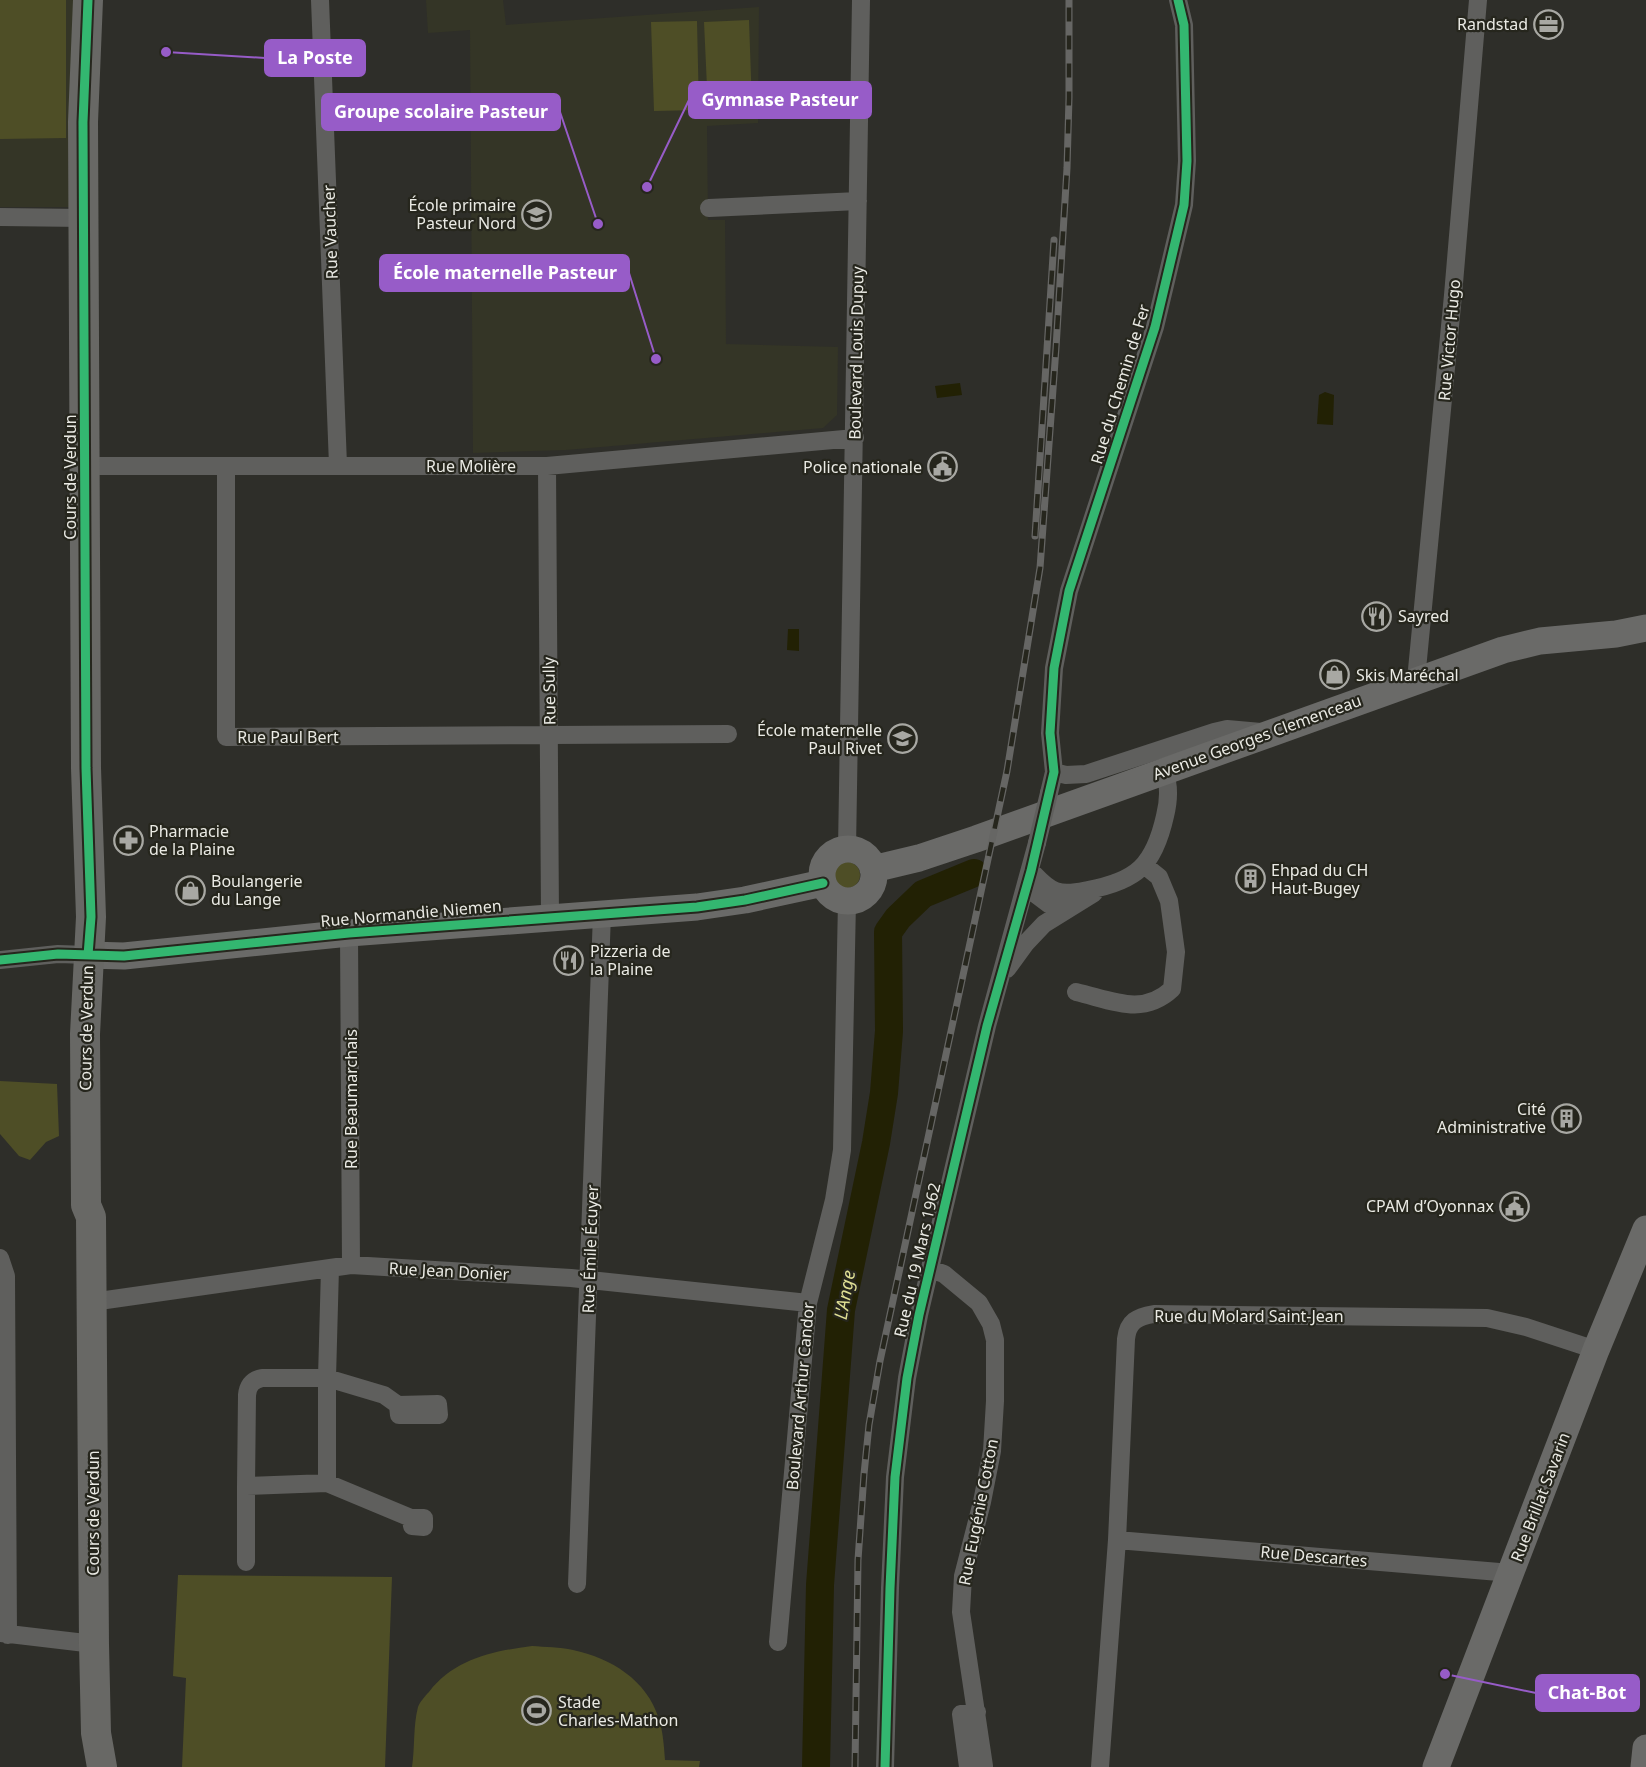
<svg xmlns="http://www.w3.org/2000/svg" width="1646" height="1767" font-family="'Noto Sans',sans-serif">
  <style>
    .built { fill: #343526 }
    .green { fill: #4e4e26 }
    .water { fill: #222104 }
    .lines { fill: none; stroke-linecap: round; stroke-linejoin: round }
    .river { stroke: #222104; stroke-width: 28 }
    .minor { stroke: #5f5f5d; stroke-width: 18 }
    .secondary { stroke: #6a6a68; stroke-width: 27 }
    .primary { stroke: #686865; stroke-width: 30 }
    .rail-casing { stroke: #666664; stroke-width: 7 }
    .rail { stroke: #26261d; stroke-width: 4.5; stroke-dasharray: 14; stroke-linecap: butt }
    .minor-bridge { stroke: #5f5f5d; stroke-width: 18 }
    .cycleway-casing { stroke: #26261d; stroke-width: 13 }
    .cycleway { stroke: #33b770; stroke-width: 9 }
    .labels { text-anchor: middle; stroke-width: 4.5; stroke-linejoin: round; paint-order: stroke }
    .poi-label { font-size: 16px; fill: #eaeae4; stroke: #26261d; text-anchor: start }
    .street-label { font-size: 16px; fill: #eaeae4; stroke: #26261d }
    .water-label { font-size: 18px; font-style: italic; fill: #dfdf94; stroke: #26261d }
    .leader { fill: none; stroke: #975cc8; stroke-width: 2 }
    .callout-dot { fill: #975cc8; stroke: #26261d; stroke-width: 2 }
    .callout { fill: #975cc8; stroke: #975cc8; stroke-width: 2 }
    .callout-label { font-size: 18px; text-anchor: middle; font-weight: bold; fill: #fff }
  </style>
  <rect width="100%" height="100%" fill="#2e2e29"/>
  <path class="built" d="M 0,0 L 73,0 L 82,207 L 0,207 Z
    M 426,0 L 503,0 L 506,25 L 759,7 L 758,123 L 707,126 L 708,220 L 725,220 L 726,344 L 838,347 L 837,415 L 823,428 L 566,450 L 473,453 L 470,30 L 428,33 Z"/>
  <path class="green" d="M 0,0 L 66,0 L 66,138 L 0,139 Z
    M 749,20 L 752,107 L 708,109 L 704,22 Z
    M 697,21 L 699,110 L 654,111 L 651,22 Z
    M834 875a13 13 0 1 1 26 0a13 13 0 1 1-26 0Z
    M 0,1081 L 57,1084 L 59,1136 L 46,1142 L 30,1160 L 19,1156 L 0,1134 Z
    M 178,1575 L 392,1577 L 385,1767 L 182,1767 L 186,1678 L 173,1676 Z
    M 532,1646 C 545,1647 560,1647 573,1650 C 611,1658 647,1680 659,1719 C 663,1732 664,1746 665,1760 L 700,1761 L 699,1767 L 412,1767 C 415,1748 413,1726 418,1707 C 420,1702 425,1696 429,1692 C 454,1659 493,1651 532,1646 Z"/>
  <path class="water" d="M 960,383 L 962,395 L 937,398 L 935,386 Z
    M 1325,392 L 1334,395 L 1333,425 L 1317,424 L 1319,395 Z
    M 788,629 L 799,629 L 799,651 L 787,650 Z"/>
  <g class="lines">
    <path class="river" d="M 816,1767 L 820,1585 L 841,1310 L 876,1143 L 884,1093 L 889,1031 L 888,932 L 898,918 L 923,894 L 974,873"/>
    <path class="minor" d="M 320,0 L 338,465
      M 709,208 L 858,201
      M 0,217 L 84,218
      M 86,466 L 547,466 L 855,438
      M 226,466 L 226,737 L 728,734
      M 547,466 L 550,917
      M 1416,680 L 1453,295 L 1478,0
      M 1054,772 L 1066,775 L 1086,774 L 1214,732 L 1227,729 L 1261,732
      M 1049,793 L 1054,772 L 1050,733 L 1054,668 L 1069,591 L 1155,327 L 1184,205 L 1187,161 L 1184,25 L 1178,0
      M 847,849 L 861,0
      M 1031,871 C 1038,878 1046,888 1056,891 C 1066,895 1078,892 1088,890 C 1137,881 1154,865 1165,816 C 1169,800 1170,786 1164,771
      M 1026,887 L 1050,905 L 1072,904
      M 349,933 L 351,1265
      M 0,960 L 58,954 L 88,955
      M 1007,969 L 1026,943 L 1044,924 L 1094,893
      M 1076,992 C 1111,1000 1142,1017 1172,989 L 1176,952 L 1169,901 L 1159,877 L 1144,865
      M 0,1258 L 6,1276 L 8,1635
      M 330,1268 L 327,1378 L 327,1483 L 246,1486 L 247,1395 C 248,1385 253,1380 262,1378 L 327,1378 L 384,1395 L 398,1405 L 438,1404 L 439,1415 L 399,1415 L 398,1405
      M 930,1269 L 944,1274 L 979,1303 L 991,1324 L 995,1340 L 995,1401 L 992,1451 L 982,1502 L 963,1576 L 961,1612 L 984,1766 L 980,1767
      M 92,1302 L 351,1265 L 571,1278 L 808,1303
      M 327,1483 L 411,1518 L 424,1518 L 424,1527 L 412,1526 L 411,1518
      M 1117,1540 L 1511,1573
      M 246,1562 L 246,1486
      M 577,1584 L 602,914
      M 0,1633 L 94,1644
      M 778,1642 L 808,1303 L 834,1200 L 842,1150 L 847,901
      M 885,1767 L 890,1588 L 895,1477 L 907,1378 L 919,1315 L 987,1026 L 1037,843
      M 968,1767 L 961,1714 L 977,1712
      M 1100,1767 L 1117,1540 L 1126,1339 C 1128,1321 1137,1317 1154,1314 L 1487,1318 L 1526,1327 L 1596,1350"/>
    <path class="secondary" d="M822 875a26 26 0 1 1 52 0a26 26 0 1 1-52 0Z
      M 873,869 L 919,858 L 976,839 L 1503,650 L 1540,641 L 1616,634 L 1646,628
      M 88,955 L 124,956 L 349,933 L 697,907 L 745,900 L 823,883
      M 1436,1767 L 1596,1350 L 1646,1229
      M 1644,1767 L 1646,1748"/>
    <path class="primary" d="M 88,0 L 83,122 L 86,768 L 91,917 L 85,1034 L 86,1205 L 91,1217 L 94,1644 L 96,1733 L 102,1767"/>
    <defs>
      <path id="rail" d="M 1035,536 L 1054,240
        M 855,1767 L 858,1560 L 864,1474 L 869,1425 L 880,1361 L 1007,771 L 1040,568 L 1056,348 L 1067,168 L 1069,98 L 1069,0"/>
    </defs>
    <use href="#rail" class="rail-casing"/>
    <use href="#rail" class="rail"/>
    <path class="minor-bridge" d="M 1037,843 L 1049,793"/>
    <defs>
      <path id="cycleway" d="M 88,955 L 91,917 L 86,768 L 83,122 L 88,0
        M 0,960 L 58,954 L 124,956 L 349,933 L 697,907 L 745,900 L 823,883
        M 885,1767 L 890,1588 L 895,1477 L 907,1378 L 919,1315 L 987,1026 L 1031,871 L 1054,772 L 1050,733 L 1054,668 L 1069,591 L 1155,327 L 1184,205 L 1187,161 L 1184,25 L 1178,0"/>
    </defs>
    <use href="#cycleway" class="cycleway-casing"/>
    <use href="#cycleway" class="cycleway"/>
  </g>
  <defs>
    <symbol id="office-ring" viewBox="-11 -11 22 22"><circle r="9.5" fill="#26261d" stroke="#a8a8a3" stroke-width="1.5"/><path d="M-6-3h4V-5.5h4V-3h4V5H-6ZM-1-4.5V-3h2v-1.5ZM-6 0V1H6V0Z" fill="#a8a8a3"/></symbol>
    <symbol id="school-ring" viewBox="-11 -11 22 22"><circle r="9.5" fill="#26261d" stroke="#a8a8a3" stroke-width="1.5"/><path d="M0-5L7-2L0 1L-7-2ZM-4 1L0 2.5L4 1V4Q0 6-4 4Z" fill="#a8a8a3"/></symbol>
    <symbol id="civic-ring" viewBox="-11 -11 22 22"><circle r="9.5" fill="#26261d" stroke="#a8a8a3" stroke-width="1.5"/><path d="M-.6-6.5H3V-4.5H.6V-3L4-1V1h2V6H-6V1h2V-1L-.6-3ZM-1.2 2.5V6h2.4V2.5Z" fill="#a8a8a3"/></symbol>
    <symbol id="restaurant-ring" viewBox="-11 -11 22 22"><circle r="9.5" fill="#26261d" stroke="#a8a8a3" stroke-width="1.5"/><path d="M-5-6h1v4h1v-4h1v4h1v-4h1v5L-1.5 .5V6h-2V.5L-5-1ZM5-6V6H3V1.5H1.5Q1.5-4 5-6Z" fill="#a8a8a3"/></symbol>
    <symbol id="shop-ring" viewBox="-11 -11 22 22"><circle r="9.5" fill="#26261d" stroke="#a8a8a3" stroke-width="1.5"/><path d="M-5-2.5h2.3a2.7 3.5 0 0 1 5.4 0H5L5.5 6h-11ZM-1.5-2.5h3a1.5 2.3 0 0 0-3 0Z" fill="#a8a8a3"/></symbol>
    <symbol id="pharmacy-ring" viewBox="-11 -11 22 22"><circle r="9.5" fill="#26261d" stroke="#a8a8a3" stroke-width="1.5"/><path d="M-2-6h4v4h4v4h-4v4h-4v-4h-4v-4h4Z" fill="#a8a8a3"/></symbol>
    <symbol id="building-ring" viewBox="-11 -11 22 22"><circle r="9.5" fill="#26261d" stroke="#a8a8a3" stroke-width="1.5"/><path d="M-4-6H4V6H1V3H-1V6H-4ZM-2.5-4.3h1.7v1.8h-1.7ZM.8-4.3h1.7v1.8H.8ZM-2.5-1h1.7V.8h-1.7ZM.8-1h1.7V.8H.8Z" fill="#a8a8a3"/></symbol>
    <symbol id="stadium-ring" viewBox="-11 -11 22 22"><circle r="9.5" fill="#26261d" stroke="#a8a8a3" stroke-width="1.5"/><path d="M0-5a6.5 5 0 1 0 0 10a6.5 5 0 1 0 0-10ZM-3.5-1.8h7v3.6h-7Z" fill="#a8a8a3"/></symbol>
  </defs>
  <g fill-rule="evenodd">
    <use href="#office-ring" x="1532" y="8" width="33" height="33"/>
    <use href="#school-ring" x="520" y="198" width="33" height="33"/>
    <use href="#civic-ring" x="926" y="450" width="33" height="33"/>
    <use href="#restaurant-ring" x="1360" y="600" width="33" height="33"/>
    <use href="#shop-ring" x="1318" y="658" width="33" height="33"/>
    <use href="#school-ring" x="886" y="722" width="33" height="33"/>
    <use href="#pharmacy-ring" x="112" y="824" width="33" height="33"/>
    <use href="#building-ring" x="1234" y="862" width="33" height="33"/>
    <use href="#shop-ring" x="174" y="874" width="33" height="33"/>
    <use href="#restaurant-ring" x="552" y="944" width="33" height="33"/>
    <use href="#building-ring" x="1550" y="1102" width="33" height="33"/>
    <use href="#civic-ring" x="1498" y="1190" width="33" height="33"/>
    <use href="#stadium-ring" x="520" y="1694" width="33" height="33"/>
  </g>
  <g class="labels">
    <g class="poi-label">
      <text x="1528" y="30" text-anchor="end">Randstad</text>
      <text x="516" y="211" text-anchor="end">École primaire<tspan x="516" dy="18">Pasteur Nord</tspan></text>
      <text x="922" y="473" text-anchor="end">Police nationale</text>
      <text x="1398" y="622">Sayred</text>
      <text x="1356" y="681">Skis Maréchal</text>
      <text x="882" y="736" text-anchor="end">École maternelle<tspan x="882" dy="18">Paul Rivet</tspan></text>
      <text x="149" y="837">Pharmacie<tspan x="149" dy="18">de la Plaine</tspan></text>
      <text x="1271" y="876">Ehpad du CH<tspan x="1271" dy="18">Haut-Bugey</tspan></text>
      <text x="211" y="887">Boulangerie<tspan x="211" dy="18">du Lange</tspan></text>
      <text x="590" y="957">Pizzeria de<tspan x="590" dy="18">la Plaine</tspan></text>
      <text x="1546" y="1115" text-anchor="end">Cité<tspan x="1546" dy="18">Administrative</tspan></text>
      <text x="1494" y="1212" text-anchor="end">CPAM d’Oyonnax</text>
      <text x="558" y="1708">Stade<tspan x="558" dy="18">Charles-Mathon</tspan></text>
    </g>
    <g class="street-label">
      <text transform="translate(330 232) rotate(-92)" y="6">Rue Vaucher</text>
      <text transform="translate(1449 340) rotate(-85)" y="6">Rue Victor Hugo</text>
      <text transform="translate(856 353) rotate(-89)" y="6">Boulevard Louis Dupuy</text>
      <text transform="translate(1120 384) rotate(-73)" y="6">Rue du Chemin de Fer</text>
      <text x="471" y="472">Rue Molière</text>
      <text transform="translate(70 477) rotate(-90)" y="6">Cours de Verdun</text>
      <text transform="translate(549 691) rotate(-91)" y="6">Rue Sully</text>
      <text x="288" y="743">Rue Paul Bert</text>
      <text transform="translate(1257 737) rotate(-20)" y="6">Avenue Georges Clemenceau</text>
      <text transform="translate(411 913) rotate(-5)" y="6">Rue Normandie Niemen</text>
      <text transform="translate(86 1028) rotate(-89)" y="6">Cours de Verdun</text>
      <text transform="translate(351 1099) rotate(-90)" y="6">Rue Beaumarchais</text>
      <text transform="translate(590 1249) rotate(-88)" y="6">Rue Émile Écuyer</text>
      <text transform="translate(917 1260) rotate(-77)" y="6">Rue du 19 Mars 1962</text>
      <text transform="translate(449 1271) rotate(3)" y="6">Rue Jean Donier</text>
      <text x="1249" y="1322">Rue du Molard Saint-Jean</text>
      <text transform="translate(800 1396) rotate(-85)" y="6">Boulevard Arthur Candor</text>
      <text transform="translate(1540 1497) rotate(-69)" y="6">Rue Brillat Savarin</text>
      <text transform="translate(978 1512) rotate(-79)" y="6">Rue Eugénie Cotton</text>
      <text transform="translate(93 1513) rotate(-90)" y="6">Cours de Verdun</text>
      <text transform="translate(1314 1556) rotate(5)" y="6">Rue Descartes</text>
    </g>
    <g class="water-label">
      <text transform="translate(845 1295) rotate(-80)" y="6">L'Ange</text>
    </g>
  </g>
  <path class="leader" d="M166 52L265 58M647 187L689 100M598 224L560 112M656 359L629 273M1445 1674L1536 1693"/>
  <g class="callout-dot">
    <circle cx="166" cy="52" r="6"/>
    <circle cx="647" cy="187" r="6"/>
    <circle cx="598" cy="224" r="6"/>
    <circle cx="656" cy="359" r="6"/>
    <circle cx="1445" cy="1674" r="6"/>
  </g>
  <g class="callout">
    <rect x="265" y="40" width="100" height="36" rx="6"/>
    <rect x="689" y="82" width="182" height="36" rx="6"/>
    <rect x="322" y="94" width="238" height="36" rx="6"/>
    <rect x="380" y="255" width="249" height="36" rx="6"/>
    <rect x="1536" y="1675" width="103" height="36" rx="6"/>
  </g>
  <g class="callout-label">
    <text x="315" y="64">La Poste</text>
    <text x="780" y="106">Gymnase Pasteur</text>
    <text x="441" y="118">Groupe scolaire Pasteur</text>
    <text x="505" y="279">École maternelle Pasteur</text>
    <text x="1587" y="1699">Chat-Bot</text>
  </g>
</svg>
